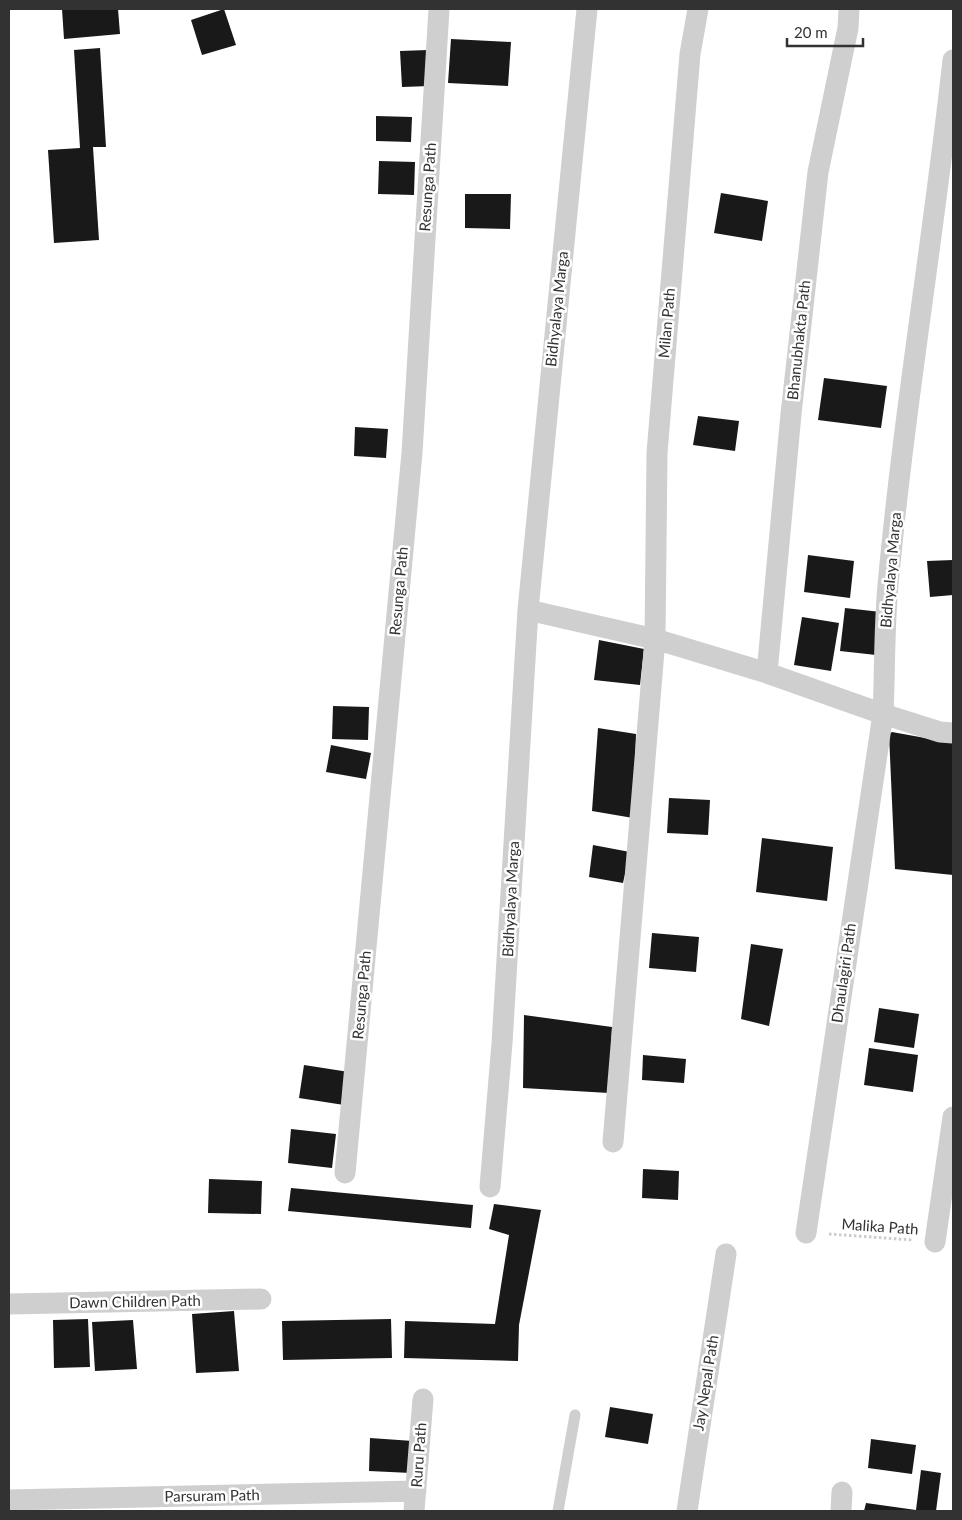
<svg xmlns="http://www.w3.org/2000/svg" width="962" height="1520" font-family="Lato,sans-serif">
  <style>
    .building { fill: #191919 }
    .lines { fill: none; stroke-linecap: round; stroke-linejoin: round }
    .path { stroke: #ccc; stroke-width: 3; stroke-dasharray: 2.5 2.5; stroke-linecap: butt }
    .service { stroke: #cfcfcf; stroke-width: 11 }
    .minor { stroke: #cfcfcf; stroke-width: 21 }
    .labels { text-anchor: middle; stroke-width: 5; stroke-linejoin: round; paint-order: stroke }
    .street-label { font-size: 15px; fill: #323232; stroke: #fff }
  </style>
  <rect width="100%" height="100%" fill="#fff"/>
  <path class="building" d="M 62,9 L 118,9 L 120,34 L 64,39 Z
    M 224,9 L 236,45 L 202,55 L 191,20 Z
    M 451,39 L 511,42 L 508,86 L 448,83 Z
    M 100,48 L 106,147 L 93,147 L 99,240 L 54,243 L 48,150 L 80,148 L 74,50 Z
    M 428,50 L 430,86 L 402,87 L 400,51 Z
    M 376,116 L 412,117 L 411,142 L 376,141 Z
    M 379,161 L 415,162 L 414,195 L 378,194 Z
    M 721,193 L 768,201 L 762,241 L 714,233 Z
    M 465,194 L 511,194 L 510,229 L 465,228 Z
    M 824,378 L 887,386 L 881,428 L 818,420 Z
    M 698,416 L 739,421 L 735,451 L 693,445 Z
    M 355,427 L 388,429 L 386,458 L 354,456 Z
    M 808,555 L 854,561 L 850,598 L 804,592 Z
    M 953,560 L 953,595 L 930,597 L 927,561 Z
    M 845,608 L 881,612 L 876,655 L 840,651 Z
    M 802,617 L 839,623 L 831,671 L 794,665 Z
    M 599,640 L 644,649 L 640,685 L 594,680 Z
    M 333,706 L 369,707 L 368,740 L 332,739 Z
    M 598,728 L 636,734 L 633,818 L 592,811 Z
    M 892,732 L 953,743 L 953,875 L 895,869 L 889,734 Z
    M 331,745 L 371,753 L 366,779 L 326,772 Z
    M 669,798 L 710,800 L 708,835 L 667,833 Z
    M 762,838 L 833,847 L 827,901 L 756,892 Z
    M 593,845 L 630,852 L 623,883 L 589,877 Z
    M 652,933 L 699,937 L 696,972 L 649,968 Z
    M 751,944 L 783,949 L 769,1026 L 741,1019 Z
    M 879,1008 L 919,1014 L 914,1048 L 874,1042 Z
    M 524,1015 L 612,1027 L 609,1093 L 523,1088 Z
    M 869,1048 L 918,1055 L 913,1092 L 864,1085 Z
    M 643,1055 L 686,1059 L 684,1083 L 642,1080 Z
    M 304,1065 L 349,1072 L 344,1105 L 299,1098 Z
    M 291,1129 L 336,1134 L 332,1168 L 288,1163 Z
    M 643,1169 L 679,1171 L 678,1200 L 642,1198 Z
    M 209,1179 L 262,1181 L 261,1214 L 208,1213 Z
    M 291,1188 L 473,1205 L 471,1228 L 288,1211 Z
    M 494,1204 L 541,1210 L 519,1325 L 518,1361 L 404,1358 L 405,1321 L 495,1324 L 509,1235 L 489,1229 Z
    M 234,1311 L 239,1371 L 196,1373 L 192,1314 Z
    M 88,1319 L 90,1367 L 54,1368 L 53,1320 Z
    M 391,1319 L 392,1358 L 283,1360 L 282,1321 Z
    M 133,1320 L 137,1369 L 95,1371 L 92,1322 Z
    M 610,1407 L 653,1414 L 648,1444 L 605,1437 Z
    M 370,1438 L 413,1441 L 411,1473 L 369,1471 Z
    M 871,1439 L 916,1445 L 912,1474 L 868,1468 Z
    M 921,1470 L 941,1473 L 936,1511 L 864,1511 L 866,1503 L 916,1510 Z"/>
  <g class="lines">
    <path class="path" d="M 829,1234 L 913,1240"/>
    <path class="service" d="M 558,1511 L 575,1415"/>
    <path class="minor" d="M 528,610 L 587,9
      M 767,673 L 791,414 L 818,172 L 848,28 L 849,9
      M 613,1142 L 655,639 L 657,453 L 690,54 L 698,9
      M 345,1173 L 412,453 L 439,9
      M 490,1187 L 502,1043 L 528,610 L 655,639 L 767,673 L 883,714 C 885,671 884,628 888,585 C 904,409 934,235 953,60
      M 806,1233 L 883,714 L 940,732 L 953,733
      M 935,1242 L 953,1117
      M 9,1304 L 261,1299
      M 9,1500 L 416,1491
      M 414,1511 L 423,1399
      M 687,1511 L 726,1254
      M 841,1511 L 842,1492"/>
  </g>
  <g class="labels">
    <g class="street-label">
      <text transform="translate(428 187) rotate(-86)" y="5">Resunga Path</text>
      <text transform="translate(557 309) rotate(-84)" y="5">Bidhyalaya Marga</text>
      <text transform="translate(667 323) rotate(-85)" y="5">Milan Path</text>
      <text transform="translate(799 340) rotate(-84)" y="5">Bhanubhakta Path</text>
      <text transform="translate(891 570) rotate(-85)" y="5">Bidhyalaya Marga</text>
      <text transform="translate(399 591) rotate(-85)" y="5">Resunga Path</text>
      <text transform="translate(511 899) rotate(-87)" y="5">Bidhyalaya Marga</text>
      <text transform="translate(844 973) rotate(-82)" y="5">Dhaulagiri Path</text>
      <text transform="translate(362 995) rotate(-85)" y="5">Resunga Path</text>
      <text transform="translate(880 1227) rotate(4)" y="5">Malika Path</text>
      <text transform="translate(135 1302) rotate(-1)" y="5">Dawn Children Path</text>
      <text transform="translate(706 1383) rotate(-81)" y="5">Jay Nepal Path</text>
      <text transform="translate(419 1455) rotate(-86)" y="5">Ruru Path</text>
      <text transform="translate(212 1496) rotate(-1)" y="5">Parsuram Path</text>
    </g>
  </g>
  <rect width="962" height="1520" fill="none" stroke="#323232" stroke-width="20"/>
  <path d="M787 38v8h76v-8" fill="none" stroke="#323232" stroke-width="2.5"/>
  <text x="794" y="38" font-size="15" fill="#323232" stroke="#ffffff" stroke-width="4" paint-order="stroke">20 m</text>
</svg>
